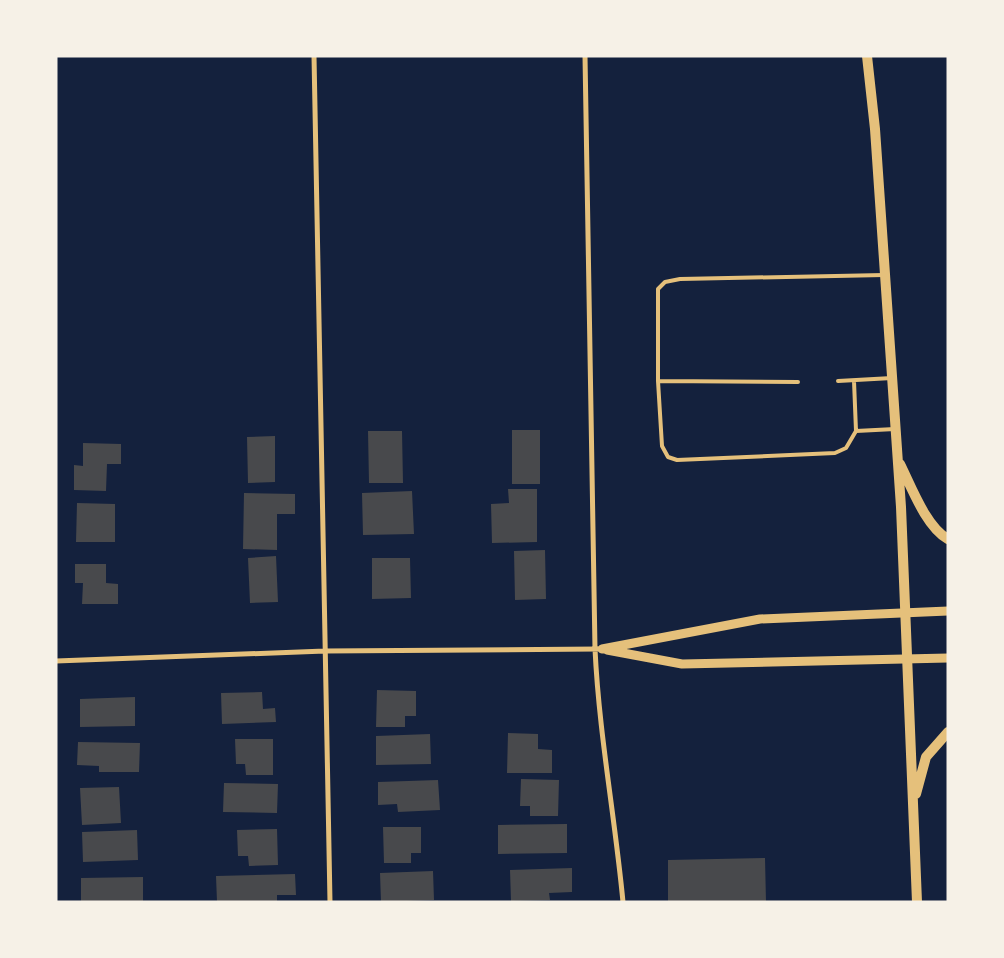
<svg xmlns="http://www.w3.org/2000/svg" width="1004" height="958" font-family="Bitter,serif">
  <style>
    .building { fill: #48494c }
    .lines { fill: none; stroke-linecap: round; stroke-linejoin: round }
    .service { stroke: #e5c07b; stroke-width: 4 }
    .minor { stroke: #e5c07b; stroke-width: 5 }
    .tertiary { stroke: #e5c07b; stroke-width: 9 }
    .secondary { stroke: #e5c07b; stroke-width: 10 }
  </style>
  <rect width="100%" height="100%" fill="#14213d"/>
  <path class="building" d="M 512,430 L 540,430 L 540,484 L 512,484 Z
    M 368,431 L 402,431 L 403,483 L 369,483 Z
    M 275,436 L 275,482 L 248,483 L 247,437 Z
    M 83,443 L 121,444 L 121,464 L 107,464 L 106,491 L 74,490 L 74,465 L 83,466 Z
    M 508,489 L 537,489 L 537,542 L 492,543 L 491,504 L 509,503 Z
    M 412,491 L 414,534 L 363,535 L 362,493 Z
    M 244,493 L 295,494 L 295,514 L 277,514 L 277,550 L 243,549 Z
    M 77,503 L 115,504 L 115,542 L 76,542 Z
    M 545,550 L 546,599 L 515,600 L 514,551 Z
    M 276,556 L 278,602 L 250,603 L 248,558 Z
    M 372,558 L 410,558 L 411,598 L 372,599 Z
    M 75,564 L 106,564 L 106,583 L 118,584 L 118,604 L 82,604 L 83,583 L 75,583 Z
    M 377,690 L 416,691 L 416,716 L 405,716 L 405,727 L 376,727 Z
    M 262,692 L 263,709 L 275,708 L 276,722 L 222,724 L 221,693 Z
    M 135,697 L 135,726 L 80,727 L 80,699 Z
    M 508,733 L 538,734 L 538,749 L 552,750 L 552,773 L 507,773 Z
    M 430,734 L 431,764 L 376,765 L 376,736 Z
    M 235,739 L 273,739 L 273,775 L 246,775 L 245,764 L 236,764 Z
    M 78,742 L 140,743 L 139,772 L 99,772 L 99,766 L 77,765 Z
    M 521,779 L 559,780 L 558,816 L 530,816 L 530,806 L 520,806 Z
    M 438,780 L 440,810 L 398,812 L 397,804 L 378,805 L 378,782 Z
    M 224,783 L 278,784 L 277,813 L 223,812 Z
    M 119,787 L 121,823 L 82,825 L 80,788 Z
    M 567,824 L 567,853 L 498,854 L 498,825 Z
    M 383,827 L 421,827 L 421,853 L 411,853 L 411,863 L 384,863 Z
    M 277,829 L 278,865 L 249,866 L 248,856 L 238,856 L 237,830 Z
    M 137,830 L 138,860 L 83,862 L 82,832 Z
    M 765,858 L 766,902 L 668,902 L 668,860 Z
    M 572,868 L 572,892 L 549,893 L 550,900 L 511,901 L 510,870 Z
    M 433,871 L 434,900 L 381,902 L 380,873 Z
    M 295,874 L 296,895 L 277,895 L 277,902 L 217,902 L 216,876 Z
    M 143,877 L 143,902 L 81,902 L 81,878 Z"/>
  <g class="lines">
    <path class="service" d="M 658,381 L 662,446 L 668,457 L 677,460 L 835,453 L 846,448 L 856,431 L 895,429
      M 838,381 L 892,378
      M 854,381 L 856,431
      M 798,382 L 658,381 L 658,289 L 665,282 L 680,279 L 884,275"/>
    <path class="minor" d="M 314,56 L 330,902
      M 585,56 L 595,649 C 599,734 615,817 623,902
      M 56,661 L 325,651 L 598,649"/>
    <path class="tertiary" d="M 602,649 L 760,619 L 948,611
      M 607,650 L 682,664 L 948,658"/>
    <path class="secondary" d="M 867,56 L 875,129 L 901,507 L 917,902
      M 900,464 C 911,486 926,527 948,539
      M 916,794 L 926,757 L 948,732"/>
  </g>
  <rect width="1004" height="958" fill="none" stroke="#f6f1e7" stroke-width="115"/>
</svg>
